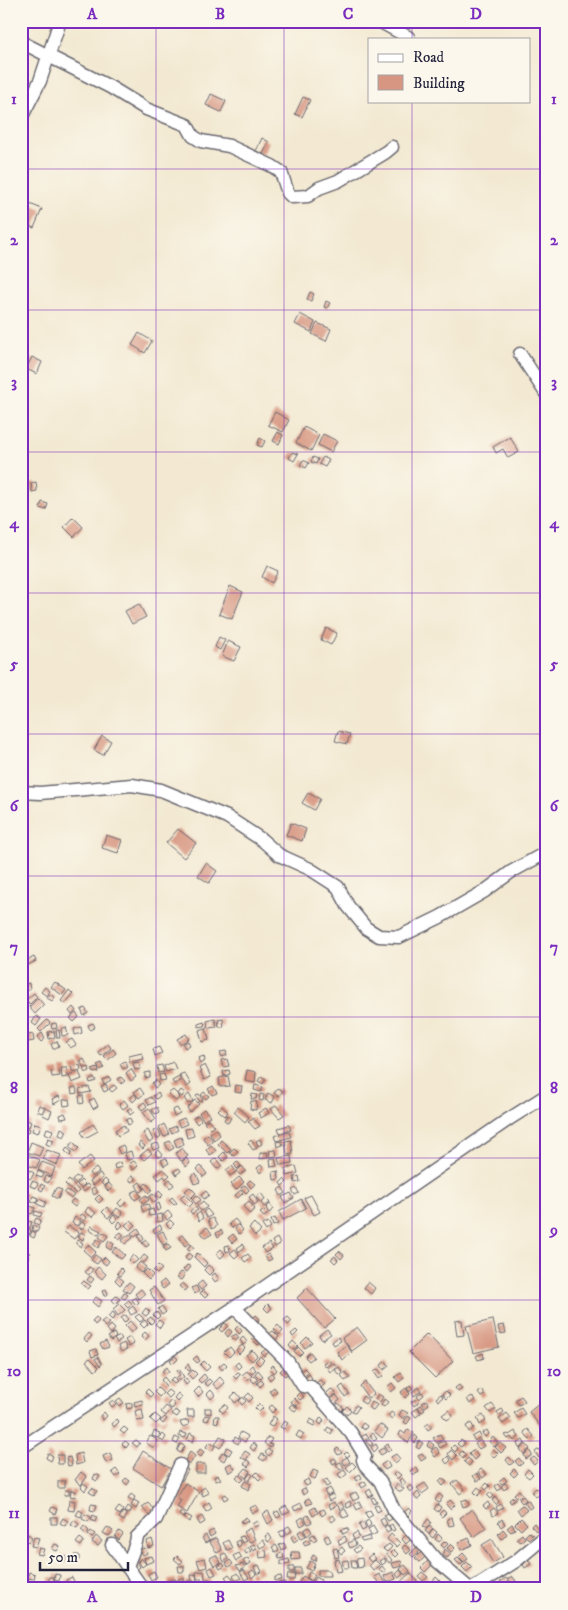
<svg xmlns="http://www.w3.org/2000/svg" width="568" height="1610" font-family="'IM FELL DW Pica',serif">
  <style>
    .building { fill: #d79681 }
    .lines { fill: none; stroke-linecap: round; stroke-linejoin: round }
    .street-casing { stroke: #6b6870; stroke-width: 15 }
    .street { stroke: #fff; stroke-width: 12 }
    .grid { fill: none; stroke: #7b2cbf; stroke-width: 1; stroke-opacity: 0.55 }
    .neatline { fill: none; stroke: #7b2cbf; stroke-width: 2 }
    .grid-label { font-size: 16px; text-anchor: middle; font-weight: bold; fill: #7b2cbf }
  </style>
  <rect width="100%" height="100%" fill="#fbf7ec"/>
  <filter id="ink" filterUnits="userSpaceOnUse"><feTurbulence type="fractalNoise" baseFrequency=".02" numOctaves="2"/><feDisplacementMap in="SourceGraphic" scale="10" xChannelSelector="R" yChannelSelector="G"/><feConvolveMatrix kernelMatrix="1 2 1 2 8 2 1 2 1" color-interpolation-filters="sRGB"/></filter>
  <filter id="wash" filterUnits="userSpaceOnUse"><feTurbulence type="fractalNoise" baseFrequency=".0096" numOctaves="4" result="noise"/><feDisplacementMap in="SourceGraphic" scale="20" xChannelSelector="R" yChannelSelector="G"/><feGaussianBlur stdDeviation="1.12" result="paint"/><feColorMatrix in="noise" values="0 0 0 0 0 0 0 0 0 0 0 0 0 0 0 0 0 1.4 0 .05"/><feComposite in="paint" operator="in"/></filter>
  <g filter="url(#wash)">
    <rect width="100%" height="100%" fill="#f3e9d2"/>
    <g id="blocks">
      <path class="building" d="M 211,94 L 226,101 L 221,112 L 206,105 Z
        M 303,97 L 310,100 L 302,117 L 295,114 Z
        M 262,138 L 269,142 L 263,154 L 256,151 Z
        M 25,202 L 42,209 L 34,228 L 21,223 L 21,212 Z
        M 310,292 L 314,294 L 311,301 L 307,299 Z
        M 326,301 L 330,303 L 327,308 L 324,307 Z
        M 300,314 L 315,322 L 311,332 L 295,324 Z
        M 317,323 L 331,329 L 326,341 L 312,334 Z
        M 139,333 L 152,341 L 145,353 L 132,345 Z
        M 32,357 L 42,362 L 37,374 L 26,369 Z
        M 275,412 L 289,420 L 283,432 L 268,425 Z
        M 304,427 L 319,435 L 311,451 L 296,443 Z
        M 278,432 L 283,435 L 279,444 L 273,441 Z
        M 323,434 L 337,441 L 331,452 L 318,445 Z
        M 510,437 L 519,452 L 508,458 L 503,449 L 496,453 L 493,447 Z
        M 260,438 L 265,441 L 262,447 L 257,445 Z
        M 292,452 L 298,454 L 294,461 L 289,458 Z
        M 313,457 L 318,459 L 316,464 L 311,462 Z
        M 323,457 L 329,460 L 325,467 L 319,464 Z
        M 303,460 L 309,463 L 306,468 L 300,465 Z
        M 36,482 L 37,491 L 32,492 L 31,483 Z
        M 42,502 L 48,504 L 46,510 L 40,508 Z
        M 73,517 L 83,527 L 74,537 L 64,527 Z
        M 267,566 L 278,571 L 272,583 L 262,577 Z
        M 230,586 L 243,592 L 232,619 L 219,614 Z
        M 139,604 L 146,617 L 132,624 L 125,611 Z
        M 326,628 L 337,633 L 331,645 L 321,640 Z
        M 219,637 L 225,640 L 220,650 L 215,647 Z
        M 228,641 L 241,647 L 234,661 L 222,656 Z
        M 338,731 L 350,734 L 347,744 L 335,741 Z
        M 102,736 L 111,741 L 103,755 L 94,750 Z
        M 308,793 L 320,799 L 314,810 L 302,803 Z
        M 291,823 L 306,829 L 302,841 L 286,835 Z
        M 178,829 L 196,843 L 184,858 L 166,843 Z
        M 106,835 L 122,840 L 118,853 L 102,848 Z
        M 206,863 L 217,871 L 209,883 L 198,876 Z
        M 34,957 L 36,961 L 28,965 L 26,961 Z
        M 23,963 L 26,970 L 21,972 L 21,964 Z
        M 55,982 L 66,990 L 62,995 L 51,987 Z
        M 29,983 L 30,989 L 25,991 L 23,985 Z
        M 45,987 L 50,991 L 47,996 L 41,992 Z
        M 69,990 L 73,994 L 65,1004 L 61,1001 Z
        M 34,993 L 37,997 L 30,1004 L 26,1000 Z
        M 50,994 L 55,997 L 52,1001 L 47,998 Z
        M 38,998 L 44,1005 L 35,1014 L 29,1007 Z
        M 24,1000 L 28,1005 L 23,1010 L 21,1003 Z
        M 73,1007 L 76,1011 L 72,1015 L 69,1011 Z
        M 85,1008 L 88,1013 L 84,1016 L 81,1010 Z
        M 76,1013 L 79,1017 L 74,1022 L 70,1018 Z
        M 36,1016 L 41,1019 L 36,1026 L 32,1023 Z
        M 215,1019 L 217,1027 L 208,1028 L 207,1021 Z
        M 223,1019 L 224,1027 L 219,1027 L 218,1020 Z
        M 47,1020 L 50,1023 L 41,1032 L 38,1029 Z
        M 204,1022 L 205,1026 L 198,1027 L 198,1024 Z
        M 56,1023 L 57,1028 L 52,1029 L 51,1024 Z
        M 93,1023 L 95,1027 L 90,1030 L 88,1025 Z
        M 66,1027 L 68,1035 L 62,1036 L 61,1029 Z
        M 81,1027 L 82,1033 L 75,1035 L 74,1029 Z
        M 206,1028 L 209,1040 L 202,1042 L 199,1030 Z
        M 56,1030 L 59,1030 L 60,1038 L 57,1038 Z
        M 54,1031 L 55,1037 L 49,1039 L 48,1032 Z
        M 42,1033 L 45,1039 L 41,1042 L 37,1037 Z
        M 33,1034 L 34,1041 L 28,1042 L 27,1035 Z
        M 186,1034 L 189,1039 L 180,1044 L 177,1039 Z
        M 72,1039 L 76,1045 L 70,1048 L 66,1042 Z
        M 57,1041 L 59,1046 L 53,1049 L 51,1044 Z
        M 188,1041 L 190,1045 L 185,1048 L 183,1044 Z
        M 108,1044 L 111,1048 L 101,1056 L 98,1052 Z
        M 159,1047 L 162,1053 L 155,1056 L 153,1049 Z
        M 113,1049 L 116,1053 L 108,1060 L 104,1056 Z
        M 226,1051 L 227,1055 L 222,1057 L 220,1052 Z
        M 142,1053 L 144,1059 L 130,1062 L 129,1056 Z
        M 204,1056 L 205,1061 L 200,1064 L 198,1058 Z
        M 84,1059 L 87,1065 L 83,1067 L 80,1061 Z
        M 227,1059 L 229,1066 L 223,1067 L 221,1060 Z
        M 125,1061 L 128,1067 L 123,1069 L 120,1064 Z
        M 139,1062 L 141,1069 L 135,1070 L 133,1063 Z
        M 173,1062 L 176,1069 L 166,1072 L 164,1066 Z
        M 102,1063 L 104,1068 L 100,1070 L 97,1065 Z
        M 80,1065 L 81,1070 L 73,1072 L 71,1067 Z
        M 162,1065 L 164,1072 L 158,1073 L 157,1066 Z
        M 205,1065 L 211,1077 L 204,1080 L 199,1068 Z
        M 89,1067 L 90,1071 L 85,1073 L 83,1069 Z
        M 61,1068 L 67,1068 L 68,1077 L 62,1078 Z
        M 98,1068 L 99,1072 L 94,1073 L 92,1070 Z
        M 131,1069 L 136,1077 L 131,1081 L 126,1073 Z
        M 59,1070 L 60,1076 L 52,1077 L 51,1071 Z
        M 229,1070 L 230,1074 L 224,1076 L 223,1071 Z
        M 247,1070 L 256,1072 L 255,1083 L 245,1081 Z
        M 79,1072 L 82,1079 L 72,1083 L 69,1076 Z
        M 150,1072 L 150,1077 L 145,1078 L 145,1073 Z
        M 184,1073 L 191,1084 L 187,1087 L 179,1075 Z
        M 164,1074 L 166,1080 L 160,1081 L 159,1075 Z
        M 228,1076 L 230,1086 L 220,1087 L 219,1078 Z
        M 261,1076 L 266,1079 L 263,1084 L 258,1081 Z
        M 94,1077 L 96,1081 L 90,1083 L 89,1080 Z
        M 109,1077 L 111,1080 L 104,1084 L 102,1080 Z
        M 121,1077 L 125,1081 L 121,1084 L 118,1079 Z
        M 179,1077 L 181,1081 L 174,1084 L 172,1081 Z
        M 156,1080 L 159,1085 L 155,1088 L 152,1083 Z
        M 106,1084 L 108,1090 L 104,1092 L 101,1086 Z
        M 114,1085 L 117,1088 L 112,1092 L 109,1089 Z
        M 236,1085 L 242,1086 L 241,1093 L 235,1092 Z
        M 255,1085 L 263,1087 L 261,1092 L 254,1090 Z
        M 213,1086 L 217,1093 L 212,1095 L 208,1089 Z
        M 76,1087 L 77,1093 L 72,1094 L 71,1088 Z
        M 89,1087 L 91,1092 L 80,1094 L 79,1089 Z
        M 140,1088 L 144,1094 L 139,1098 L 134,1092 Z
        M 278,1088 L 283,1091 L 279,1096 L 274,1093 Z
        M 173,1090 L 180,1097 L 176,1101 L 168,1094 Z
        M 181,1090 L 185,1093 L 182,1097 L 178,1094 Z
        M 158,1092 L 160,1096 L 156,1099 L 153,1096 Z
        M 204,1092 L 209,1096 L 206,1099 L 201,1095 Z
        M 268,1093 L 275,1097 L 272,1103 L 265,1100 Z
        M 135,1094 L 137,1098 L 133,1102 L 130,1098 Z
        M 189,1094 L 193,1101 L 188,1104 L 184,1098 Z
        M 199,1094 L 203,1100 L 200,1102 L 196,1096 Z
        M 252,1094 L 257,1095 L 256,1099 L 251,1099 Z
        M 260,1094 L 264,1095 L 263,1101 L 259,1100 Z
        M 83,1095 L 84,1103 L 80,1104 L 79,1096 Z
        M 59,1096 L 61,1100 L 54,1104 L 52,1099 Z
        M 151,1097 L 155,1102 L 149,1105 L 146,1100 Z
        M 94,1098 L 98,1106 L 93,1109 L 89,1101 Z
        M 69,1099 L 70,1105 L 64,1106 L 63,1100 Z
        M 124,1100 L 128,1105 L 123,1109 L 119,1104 Z
        M 195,1100 L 199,1104 L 190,1112 L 187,1108 Z
        M 251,1101 L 257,1102 L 256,1110 L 250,1109 Z
        M 144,1102 L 147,1106 L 142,1110 L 139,1106 Z
        M 39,1105 L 45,1107 L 42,1113 L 37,1111 Z
        M 276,1105 L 284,1115 L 279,1118 L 271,1109 Z
        M 222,1106 L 228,1112 L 225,1116 L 218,1110 Z
        M 131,1107 L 134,1112 L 130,1115 L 127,1110 Z
        M 157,1107 L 159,1112 L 155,1114 L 152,1110 Z
        M 238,1107 L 249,1117 L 245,1122 L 234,1112 Z
        M 46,1108 L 52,1111 L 49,1118 L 43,1115 Z
        M 149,1108 L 156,1119 L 151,1123 L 143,1112 Z
        M 177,1108 L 180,1113 L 174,1116 L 172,1110 Z
        M 266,1108 L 269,1113 L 261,1118 L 258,1113 Z
        M 204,1109 L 210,1116 L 204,1121 L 199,1113 Z
        M 65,1113 L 67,1118 L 61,1119 L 60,1115 Z
        M 198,1115 L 201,1120 L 197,1124 L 193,1118 Z
        M 227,1115 L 231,1118 L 228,1123 L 224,1120 Z
        M 130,1118 L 132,1123 L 128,1125 L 126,1120 Z
        M 184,1118 L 187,1124 L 180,1127 L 177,1121 Z
        M 253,1118 L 260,1126 L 255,1129 L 248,1121 Z
        M 25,1119 L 31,1122 L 29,1127 L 23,1124 Z
        M 208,1119 L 214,1126 L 210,1129 L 204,1123 Z
        M 35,1123 L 41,1125 L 38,1133 L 32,1131 Z
        M 93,1124 L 98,1131 L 85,1138 L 81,1132 Z
        M 164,1124 L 169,1134 L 164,1137 L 159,1127 Z
        M 124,1125 L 127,1131 L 118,1136 L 115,1130 Z
        M 289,1125 L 291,1130 L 280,1133 L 278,1128 Z
        M 24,1126 L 30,1129 L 28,1133 L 22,1131 Z
        M 176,1126 L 178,1130 L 172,1133 L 169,1129 Z
        M 47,1128 L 53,1130 L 51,1136 L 45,1133 Z
        M 61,1128 L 67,1131 L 64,1137 L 59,1135 Z
        M 192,1128 L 194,1136 L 187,1138 L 185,1129 Z
        M 158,1129 L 161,1136 L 157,1139 L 153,1131 Z
        M 216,1129 L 220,1135 L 214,1140 L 210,1133 Z
        M 148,1130 L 153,1140 L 149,1143 L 143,1133 Z
        M 289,1132 L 291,1137 L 276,1141 L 274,1136 Z
        M 208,1134 L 213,1141 L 208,1145 L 203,1138 Z
        M 181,1137 L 184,1144 L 177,1147 L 174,1140 Z
        M 48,1138 L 54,1140 L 51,1146 L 46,1144 Z
        M 260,1139 L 262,1144 L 258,1146 L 256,1141 Z
        M 221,1140 L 231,1149 L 227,1153 L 218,1144 Z
        M 251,1140 L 257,1148 L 253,1150 L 248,1143 Z
        M 291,1140 L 293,1154 L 287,1155 L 285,1141 Z
        M 170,1141 L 174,1148 L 169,1151 L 165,1143 Z
        M 282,1141 L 283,1145 L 277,1147 L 276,1142 Z
        M 31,1142 L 43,1147 L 39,1156 L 27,1152 Z
        M 73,1142 L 79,1148 L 75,1152 L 69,1147 Z
        M 140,1142 L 145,1146 L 143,1149 L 138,1145 Z
        M 158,1143 L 160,1148 L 153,1150 L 151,1145 Z
        M 123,1145 L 126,1151 L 120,1154 L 117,1148 Z
        M 211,1145 L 216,1151 L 210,1155 L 206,1150 Z
        M 67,1148 L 72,1152 L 70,1156 L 65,1151 Z
        M 182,1148 L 188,1156 L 181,1161 L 176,1153 Z
        M 234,1148 L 238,1151 L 234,1156 L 229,1153 Z
        M 148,1149 L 152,1153 L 144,1160 L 140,1156 Z
        M 47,1150 L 61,1155 L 57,1165 L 43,1159 Z
        M 159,1150 L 163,1155 L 158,1158 L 155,1153 Z
        M 276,1150 L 277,1156 L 270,1157 L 269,1151 Z
        M 131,1151 L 133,1159 L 127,1160 L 125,1153 Z
        M 224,1152 L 228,1157 L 223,1161 L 219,1157 Z
        M 267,1152 L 268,1158 L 260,1159 L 260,1153 Z
        M 27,1154 L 40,1160 L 36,1168 L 24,1164 Z
        M 90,1156 L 94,1161 L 82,1170 L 78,1165 Z
        M 291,1156 L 292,1163 L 280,1165 L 278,1158 Z
        M 166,1158 L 169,1163 L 164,1166 L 161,1160 Z
        M 186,1158 L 190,1163 L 186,1167 L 182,1162 Z
        M 216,1158 L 222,1165 L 217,1169 L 211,1162 Z
        M 275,1158 L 277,1166 L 271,1167 L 270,1159 Z
        M 134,1161 L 138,1166 L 133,1170 L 129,1164 Z
        M 237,1161 L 241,1166 L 237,1169 L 234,1164 Z
        M 42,1162 L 55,1167 L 52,1176 L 38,1170 Z
        M 120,1162 L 122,1167 L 115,1169 L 114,1165 Z
        M 261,1165 L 264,1169 L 260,1173 L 257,1168 Z
        M 201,1166 L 207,1174 L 203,1177 L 197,1169 Z
        M 232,1166 L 236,1172 L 230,1176 L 226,1170 Z
        M 242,1166 L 246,1171 L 240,1175 L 237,1171 Z
        M 296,1166 L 298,1173 L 287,1176 L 285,1169 Z
        M 96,1168 L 99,1172 L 92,1177 L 89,1173 Z
        M 179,1168 L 181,1171 L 176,1175 L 174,1171 Z
        M 163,1169 L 170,1175 L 166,1179 L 164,1176 L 159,1180 L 155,1175 Z
        M 29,1170 L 34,1173 L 31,1179 L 26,1177 Z
        M 38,1171 L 44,1174 L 42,1178 L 36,1176 Z
        M 278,1171 L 279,1179 L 274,1180 L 273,1172 Z
        M 100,1173 L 103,1178 L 93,1186 L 90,1181 Z
        M 196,1173 L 200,1182 L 194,1184 L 191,1176 Z
        M 133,1175 L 136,1180 L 131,1182 L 129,1178 Z
        M 46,1176 L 51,1177 L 48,1183 L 44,1181 Z
        M 76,1176 L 80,1178 L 76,1184 L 72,1181 Z
        M 299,1176 L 300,1182 L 295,1183 L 294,1177 Z
        M 239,1177 L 244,1182 L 236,1190 L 231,1184 Z
        M 105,1179 L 109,1183 L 104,1186 L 101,1183 Z
        M 170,1179 L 174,1185 L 170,1188 L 166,1182 Z
        M 284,1179 L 287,1182 L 282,1186 L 280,1183 Z
        M 69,1180 L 79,1191 L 76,1194 L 65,1184 Z
        M 81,1180 L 85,1184 L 81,1188 L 77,1185 Z
        M 250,1180 L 255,1184 L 251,1188 L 247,1183 Z
        M 32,1181 L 38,1183 L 36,1188 L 30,1186 Z
        M 140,1182 L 144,1189 L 140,1192 L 136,1185 Z
        M 109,1183 L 113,1188 L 108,1191 L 105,1187 Z
        M 146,1183 L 152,1189 L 149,1193 L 143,1186 Z
        M 41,1184 L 45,1186 L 42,1191 L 39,1189 Z
        M 87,1184 L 90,1187 L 84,1192 L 81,1188 Z
        M 245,1185 L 249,1190 L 246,1193 L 241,1188 Z
        M 94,1187 L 98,1192 L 94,1195 L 91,1189 Z
        M 190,1187 L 196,1193 L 191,1198 L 185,1191 Z
        M 282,1187 L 286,1193 L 281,1196 L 278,1190 Z
        M 56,1188 L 62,1190 L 58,1199 L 52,1196 Z
        M 296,1188 L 299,1193 L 295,1195 L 292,1190 Z
        M 67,1190 L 74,1195 L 71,1199 L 64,1193 Z
        M 137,1190 L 141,1196 L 135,1200 L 131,1193 Z
        M 241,1190 L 243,1193 L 238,1198 L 235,1195 Z
        M 159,1191 L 163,1195 L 160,1198 L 156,1195 Z
        M 206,1191 L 209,1195 L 204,1199 L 201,1195 Z
        M 22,1192 L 28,1194 L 25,1200 L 21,1199 Z
        M 261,1193 L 265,1199 L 260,1202 L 256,1197 Z
        M 291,1193 L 294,1198 L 285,1203 L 282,1197 Z
        M 153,1194 L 158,1200 L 154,1203 L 149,1197 Z
        M 184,1194 L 193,1203 L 189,1207 L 180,1198 Z
        M 253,1194 L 258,1202 L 254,1205 L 249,1197 Z
        M 99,1195 L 103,1199 L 99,1203 L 95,1199 Z
        M 146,1195 L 149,1200 L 143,1204 L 140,1199 Z
        M 197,1195 L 201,1200 L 196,1204 L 192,1199 Z
        M 311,1195 L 320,1212 L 314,1215 L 304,1198 Z
        M 33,1196 L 39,1198 L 37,1203 L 31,1201 Z
        M 172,1197 L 177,1203 L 174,1205 L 169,1200 Z
        M 39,1199 L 46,1202 L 44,1207 L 37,1204 Z
        M 73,1199 L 78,1203 L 75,1207 L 70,1203 Z
        M 122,1199 L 126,1203 L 121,1207 L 118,1203 Z
        M 266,1199 L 270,1203 L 264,1207 L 261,1203 Z
        M 301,1199 L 306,1208 L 283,1220 L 279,1212 Z
        M 203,1201 L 207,1207 L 201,1211 L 197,1206 Z
        M 249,1201 L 255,1209 L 249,1214 L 243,1206 Z
        M 159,1203 L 161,1209 L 157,1211 L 155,1205 Z
        M 148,1204 L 150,1209 L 143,1212 L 141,1206 Z
        M 270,1204 L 274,1209 L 269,1213 L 266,1208 Z
        M 28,1205 L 35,1208 L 32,1214 L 25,1211 Z
        M 88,1207 L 96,1213 L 92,1217 L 85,1212 Z
        M 107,1207 L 113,1214 L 108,1218 L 102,1212 Z
        M 195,1207 L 198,1210 L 192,1214 L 190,1211 Z
        M 117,1208 L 123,1213 L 120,1218 L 113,1213 Z
        M 153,1209 L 155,1215 L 149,1216 L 148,1211 Z
        M 207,1209 L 212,1215 L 207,1218 L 203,1212 Z
        M 264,1210 L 268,1214 L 264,1217 L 260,1213 Z
        M 35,1211 L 42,1213 L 40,1217 L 34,1215 Z
        M 168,1211 L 172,1216 L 167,1220 L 163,1215 Z
        M 200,1212 L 203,1218 L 199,1221 L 196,1215 Z
        M 24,1213 L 29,1214 L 27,1220 L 22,1218 Z
        M 82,1214 L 87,1218 L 83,1221 L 79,1217 Z
        M 162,1214 L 163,1221 L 157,1222 L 156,1215 Z
        M 114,1215 L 117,1219 L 113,1223 L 110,1219 Z
        M 75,1217 L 81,1221 L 77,1226 L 72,1223 Z
        M 36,1218 L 41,1220 L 39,1225 L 34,1223 Z
        M 213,1218 L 217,1226 L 212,1229 L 208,1220 Z
        M 275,1218 L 278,1224 L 273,1226 L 271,1220 Z
        M 235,1219 L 239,1224 L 232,1228 L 229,1224 Z
        M 131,1220 L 136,1225 L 130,1230 L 125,1225 Z
        M 170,1220 L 174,1224 L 170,1228 L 166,1224 Z
        M 28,1221 L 32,1222 L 30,1228 L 25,1226 Z
        M 120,1221 L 123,1225 L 119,1229 L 116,1226 Z
        M 82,1222 L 86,1224 L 82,1229 L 78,1227 Z
        M 268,1222 L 271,1227 L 266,1231 L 262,1225 Z
        M 254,1223 L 261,1231 L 255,1236 L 249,1228 Z
        M 33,1225 L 39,1228 L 37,1232 L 32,1230 Z
        M 160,1225 L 162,1229 L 155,1233 L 153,1230 Z
        M 239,1225 L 243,1230 L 239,1234 L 235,1229 Z
        M 69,1226 L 79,1233 L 74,1239 L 64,1232 Z
        M 91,1226 L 101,1231 L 98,1235 L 89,1230 Z
        M 207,1227 L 212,1234 L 205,1238 L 201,1232 Z
        M 27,1228 L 31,1230 L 29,1235 L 25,1233 Z
        M 138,1228 L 141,1233 L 134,1237 L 131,1233 Z
        M 221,1230 L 223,1233 L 218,1237 L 216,1233 Z
        M 32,1231 L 36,1233 L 34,1238 L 30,1236 Z
        M 163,1231 L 168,1242 L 163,1245 L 157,1234 Z
        M 81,1232 L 85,1234 L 83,1240 L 78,1237 Z
        M 103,1232 L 108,1236 L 104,1241 L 99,1237 Z
        M 121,1232 L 124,1236 L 119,1240 L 116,1236 Z
        M 130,1234 L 133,1238 L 125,1244 L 122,1240 Z
        M 141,1234 L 144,1239 L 141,1242 L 138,1236 Z
        M 183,1234 L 190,1243 L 185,1246 L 179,1237 Z
        M 233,1234 L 237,1239 L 232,1243 L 228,1238 Z
        M 277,1238 L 280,1244 L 275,1247 L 272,1241 Z
        M 97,1239 L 102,1242 L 98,1248 L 93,1244 Z
        M 78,1240 L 83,1243 L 81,1247 L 76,1244 Z
        M 146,1240 L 149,1245 L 146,1247 L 142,1243 Z
        M 109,1241 L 114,1244 L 111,1250 L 106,1247 Z
        M 269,1243 L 273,1248 L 265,1253 L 262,1248 Z
        M 168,1244 L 171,1248 L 166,1251 L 163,1246 Z
        M 191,1244 L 194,1248 L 189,1251 L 187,1249 Z
        M 243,1244 L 245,1247 L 239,1252 L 237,1248 Z
        M 88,1245 L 96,1252 L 91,1257 L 83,1250 Z
        M 229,1245 L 230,1251 L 226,1252 L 225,1246 Z
        M 116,1247 L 125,1255 L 121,1259 L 112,1252 Z
        M 221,1249 L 225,1254 L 221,1258 L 216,1254 Z
        M 235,1249 L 239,1254 L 235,1258 L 230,1253 Z
        M 25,1251 L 30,1253 L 27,1260 L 22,1258 Z
        M 339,1251 L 344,1255 L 341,1259 L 336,1254 Z
        M 188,1253 L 192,1256 L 188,1261 L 185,1258 Z
        M 197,1253 L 207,1263 L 204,1267 L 194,1257 Z
        M 248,1254 L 251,1258 L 245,1262 L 242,1258 Z
        M 269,1254 L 272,1259 L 268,1261 L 265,1256 Z
        M 95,1255 L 101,1259 L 97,1264 L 91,1260 Z
        M 133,1255 L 138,1260 L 133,1264 L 129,1260 Z
        M 144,1255 L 148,1258 L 144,1263 L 140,1260 Z
        M 335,1256 L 338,1260 L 335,1263 L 331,1259 Z
        M 105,1257 L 109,1261 L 106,1265 L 101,1261 Z
        M 140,1262 L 146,1267 L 141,1273 L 135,1268 Z
        M 187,1265 L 191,1267 L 187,1272 L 183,1270 Z
        M 208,1265 L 214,1270 L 209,1275 L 204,1270 Z
        M 158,1266 L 162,1269 L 157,1274 L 153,1271 Z
        M 89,1267 L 93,1269 L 89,1275 L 85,1272 Z
        M 98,1267 L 106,1274 L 102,1279 L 94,1272 Z
        M 121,1268 L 124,1271 L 120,1276 L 117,1273 Z
        M 147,1269 L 153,1275 L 149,1280 L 142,1273 Z
        M 181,1272 L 185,1274 L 181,1280 L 177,1278 Z
        M 215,1273 L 219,1279 L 215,1282 L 211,1276 Z
        M 90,1276 L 94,1279 L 91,1283 L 87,1280 Z
        M 118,1276 L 124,1281 L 120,1285 L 115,1280 Z
        M 164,1280 L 168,1285 L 163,1289 L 159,1284 Z
        M 84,1281 L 91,1286 L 88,1289 L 81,1284 Z
        M 202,1281 L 206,1286 L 201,1290 L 197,1285 Z
        M 129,1282 L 134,1286 L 129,1293 L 123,1289 Z
        M 368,1282 L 375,1288 L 371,1294 L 364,1288 Z
        M 183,1283 L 188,1288 L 184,1291 L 179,1286 Z
        M 196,1286 L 199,1291 L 195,1294 L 191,1288 Z
        M 154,1287 L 164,1301 L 158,1305 L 149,1290 Z
        M 307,1288 L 335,1319 L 324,1328 L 297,1298 Z
        M 106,1289 L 108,1294 L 104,1296 L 102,1291 Z
        M 141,1289 L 145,1294 L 139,1299 L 135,1294 Z
        M 203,1290 L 208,1295 L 205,1298 L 200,1293 Z
        M 124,1292 L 128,1295 L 125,1299 L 121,1297 Z
        M 116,1296 L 120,1299 L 116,1304 L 112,1300 Z
        M 96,1297 L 102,1301 L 98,1307 L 92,1302 Z
        M 135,1297 L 139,1302 L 136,1305 L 132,1300 Z
        M 129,1300 L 132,1304 L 128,1308 L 124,1304 Z
        M 119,1304 L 125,1310 L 118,1316 L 113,1309 Z
        M 268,1304 L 272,1308 L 268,1312 L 264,1308 Z
        M 133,1306 L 137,1312 L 131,1315 L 128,1310 Z
        M 162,1306 L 166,1312 L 162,1315 L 158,1309 Z
        M 146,1308 L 150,1312 L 146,1316 L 142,1313 Z
        M 113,1312 L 116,1316 L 112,1320 L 108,1316 Z
        M 157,1312 L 160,1316 L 157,1319 L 153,1315 Z
        M 139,1314 L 144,1319 L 140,1322 L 135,1317 Z
        M 126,1315 L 128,1319 L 124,1323 L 121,1318 Z
        M 256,1315 L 260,1319 L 257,1322 L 253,1318 Z
        M 96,1317 L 99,1321 L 95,1325 L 92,1321 Z
        M 151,1317 L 154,1321 L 151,1324 L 147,1320 Z
        M 288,1317 L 292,1321 L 288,1325 L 284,1320 Z
        M 105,1319 L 110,1323 L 105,1327 L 101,1322 Z
        M 145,1320 L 148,1324 L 144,1328 L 140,1324 Z
        M 159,1320 L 163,1323 L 160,1328 L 155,1324 Z
        M 462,1320 L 464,1335 L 457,1336 L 455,1321 Z
        M 493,1320 L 499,1347 L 473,1353 L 466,1326 Z
        M 130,1321 L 136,1328 L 131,1333 L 125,1326 Z
        M 225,1323 L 228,1326 L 222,1332 L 219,1329 Z
        M 111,1325 L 115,1329 L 111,1334 L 107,1329 Z
        M 278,1325 L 283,1331 L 279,1335 L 274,1329 Z
        M 504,1325 L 506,1333 L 500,1334 L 498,1326 Z
        M 238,1326 L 242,1331 L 239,1334 L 235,1329 Z
        M 357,1327 L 367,1340 L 352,1351 L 342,1338 Z
        M 229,1329 L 232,1332 L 228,1337 L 225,1333 Z
        M 327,1329 L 331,1334 L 322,1340 L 319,1335 Z
        M 296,1330 L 298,1332 L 293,1337 L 291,1334 Z
        M 273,1331 L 279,1337 L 274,1341 L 268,1335 Z
        M 145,1332 L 149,1336 L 145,1340 L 141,1336 Z
        M 89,1333 L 92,1336 L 87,1342 L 84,1339 Z
        M 114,1333 L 116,1337 L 111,1341 L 108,1337 Z
        M 236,1334 L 239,1338 L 235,1341 L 231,1337 Z
        M 257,1334 L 263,1341 L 258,1345 L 252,1339 Z
        M 427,1334 L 453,1361 L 435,1378 L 409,1352 Z
        M 120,1336 L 122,1339 L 117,1343 L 114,1339 Z
        M 130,1337 L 134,1344 L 129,1347 L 125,1340 Z
        M 243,1337 L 247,1342 L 243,1345 L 240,1340 Z
        M 307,1337 L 312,1342 L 305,1348 L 301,1343 Z
        M 338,1337 L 341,1341 L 334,1345 L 332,1342 Z
        M 106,1341 L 109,1347 L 103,1349 L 100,1344 Z
        M 293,1341 L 298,1346 L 293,1350 L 289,1346 Z
        M 124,1343 L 127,1349 L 121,1352 L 118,1346 Z
        M 242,1345 L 245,1348 L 239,1354 L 236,1350 Z
        M 347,1345 L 352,1353 L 342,1360 L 337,1352 Z
        M 230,1347 L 234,1352 L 229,1357 L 224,1352 Z
        M 298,1347 L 303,1352 L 299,1356 L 294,1351 Z
        M 96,1349 L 98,1355 L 92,1357 L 90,1351 Z
        M 266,1349 L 269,1352 L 264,1356 L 261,1353 Z
        M 252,1350 L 257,1356 L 252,1361 L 246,1355 Z
        M 310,1352 L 314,1357 L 309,1361 L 305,1357 Z
        M 483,1353 L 484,1358 L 478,1360 L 476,1356 Z
        M 175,1356 L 178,1359 L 173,1364 L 170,1360 Z
        M 197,1356 L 200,1361 L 197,1363 L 193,1359 Z
        M 260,1356 L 264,1360 L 259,1365 L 255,1361 Z
        M 98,1357 L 102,1364 L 100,1366 L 95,1359 Z
        M 90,1358 L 99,1367 L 95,1371 L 86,1361 Z
        M 328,1360 L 331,1363 L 326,1367 L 323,1363 Z
        M 204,1361 L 210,1367 L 206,1371 L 200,1365 Z
        M 386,1361 L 389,1366 L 384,1370 L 381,1365 Z
        M 224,1362 L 227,1365 L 222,1370 L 219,1366 Z
        M 238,1362 L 241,1366 L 238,1369 L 235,1365 Z
        M 334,1363 L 337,1367 L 330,1372 L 327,1368 Z
        M 188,1364 L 191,1370 L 189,1371 L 185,1367 Z
        M 252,1365 L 256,1370 L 252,1373 L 248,1369 Z
        M 273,1365 L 277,1370 L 274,1373 L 270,1368 Z
        M 167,1367 L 169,1371 L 165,1374 L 162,1371 Z
        M 285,1367 L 290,1372 L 285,1376 L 280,1371 Z
        M 339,1367 L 342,1372 L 339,1375 L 335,1370 Z
        M 304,1368 L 308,1372 L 302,1377 L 299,1374 Z
        M 179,1369 L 184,1377 L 179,1381 L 176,1378 L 180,1375 L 177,1371 Z
        M 378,1369 L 383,1376 L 379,1379 L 374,1372 Z
        M 193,1370 L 197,1374 L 192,1379 L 188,1374 Z
        M 258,1370 L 263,1376 L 260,1379 L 255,1374 Z
        M 247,1371 L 252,1376 L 247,1380 L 242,1375 Z
        M 238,1372 L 241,1374 L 236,1379 L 233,1376 Z
        M 345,1372 L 350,1378 L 345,1381 L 341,1375 Z
        M 271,1373 L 274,1376 L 270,1380 L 267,1376 Z
        M 401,1373 L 404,1378 L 399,1382 L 395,1377 Z
        M 204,1374 L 207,1378 L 201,1383 L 198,1380 Z
        M 309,1374 L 312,1378 L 307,1382 L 304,1379 Z
        M 254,1376 L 258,1380 L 254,1383 L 251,1379 Z
        M 164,1377 L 169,1383 L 166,1386 L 161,1380 Z
        M 173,1377 L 177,1382 L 174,1384 L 170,1380 Z
        M 220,1377 L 225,1383 L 218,1389 L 213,1384 Z
        M 186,1378 L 189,1382 L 186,1385 L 183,1381 Z
        M 209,1379 L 212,1382 L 208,1386 L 204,1383 Z
        M 261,1380 L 264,1383 L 260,1387 L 257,1383 Z
        M 320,1380 L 325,1384 L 321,1388 L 316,1383 Z
        M 365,1382 L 374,1394 L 368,1398 L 360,1386 Z
        M 392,1383 L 396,1388 L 391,1392 L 387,1387 Z
        M 343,1385 L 349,1394 L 345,1397 L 339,1388 Z
        M 410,1385 L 413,1389 L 409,1392 L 407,1388 Z
        M 459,1385 L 462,1389 L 458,1392 L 455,1388 Z
        M 199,1387 L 203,1392 L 198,1397 L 194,1392 Z
        M 274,1387 L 277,1391 L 272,1395 L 269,1391 Z
        M 419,1387 L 421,1391 L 414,1396 L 412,1392 Z
        M 158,1388 L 163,1393 L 159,1397 L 154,1392 Z
        M 406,1388 L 410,1394 L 405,1398 L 401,1392 Z
        M 148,1389 L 153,1394 L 150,1397 L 145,1392 Z
        M 331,1389 L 336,1393 L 329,1401 L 324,1396 Z
        M 168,1390 L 173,1394 L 169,1398 L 164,1394 Z
        M 211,1390 L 215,1395 L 211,1399 L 207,1394 Z
        M 482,1390 L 485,1395 L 481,1397 L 478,1393 Z
        M 446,1391 L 450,1395 L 446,1399 L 442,1394 Z
        M 236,1392 L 241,1398 L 235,1403 L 231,1397 Z
        M 300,1392 L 304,1397 L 300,1400 L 296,1396 Z
        M 422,1392 L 424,1395 L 419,1399 L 417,1396 Z
        M 178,1393 L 182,1397 L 178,1402 L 174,1398 Z
        M 249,1393 L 253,1398 L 249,1402 L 245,1397 Z
        M 378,1394 L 383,1397 L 380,1402 L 375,1399 Z
        M 441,1394 L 443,1397 L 438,1401 L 436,1398 Z
        M 336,1395 L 340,1400 L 334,1405 L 330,1400 Z
        M 363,1396 L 368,1400 L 365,1404 L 360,1401 Z
        M 472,1396 L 475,1400 L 470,1404 L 467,1399 Z
        M 521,1396 L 525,1401 L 519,1405 L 515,1400 Z
        M 243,1397 L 246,1401 L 242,1405 L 239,1401 Z
        M 120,1398 L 124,1403 L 119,1406 L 116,1401 Z
        M 294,1398 L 299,1403 L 297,1406 L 291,1402 Z
        M 384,1399 L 388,1402 L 384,1407 L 381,1405 Z
        M 416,1399 L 419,1402 L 414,1406 L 411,1402 Z
        M 113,1400 L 116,1404 L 112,1407 L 109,1403 Z
        M 142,1400 L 143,1405 L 135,1407 L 134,1402 Z
        M 171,1400 L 175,1405 L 172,1409 L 167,1405 Z
        M 426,1400 L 429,1404 L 425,1407 L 422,1403 Z
        M 544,1400 L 547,1403 L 547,1421 L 540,1426 L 529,1412 Z
        M 372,1402 L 377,1405 L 373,1410 L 369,1408 Z
        M 132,1403 L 132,1408 L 127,1409 L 126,1404 Z
        M 338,1403 L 344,1408 L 339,1413 L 334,1409 Z
        M 225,1404 L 228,1408 L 223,1413 L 219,1409 Z
        M 259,1404 L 263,1408 L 259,1412 L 255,1408 Z
        M 292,1404 L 298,1408 L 295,1411 L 289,1407 Z
        M 492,1404 L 496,1409 L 490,1413 L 486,1408 Z
        M 272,1405 L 276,1409 L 272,1413 L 268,1408 Z
        M 356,1405 L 359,1407 L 355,1413 L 352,1411 Z
        M 421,1405 L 425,1410 L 422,1412 L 418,1407 Z
        M 166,1406 L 171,1410 L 166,1416 L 161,1412 Z
        M 347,1406 L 351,1410 L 347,1415 L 342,1411 Z
        M 205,1408 L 211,1408 L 211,1414 L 205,1413 Z
        M 418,1408 L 421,1413 L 416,1417 L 412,1412 Z
        M 521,1408 L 525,1414 L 518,1418 L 514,1413 Z
        M 142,1409 L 144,1420 L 137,1421 L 135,1411 Z
        M 502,1409 L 504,1412 L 499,1416 L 497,1412 Z
        M 175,1410 L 180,1413 L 177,1417 L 172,1414 Z
        M 187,1410 L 194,1410 L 194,1417 L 188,1417 Z
        M 402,1410 L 408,1413 L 404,1419 L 399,1415 Z
        M 449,1410 L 453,1416 L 447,1420 L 442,1415 Z
        M 104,1412 L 107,1416 L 103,1420 L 100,1416 Z
        M 391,1412 L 395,1415 L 392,1419 L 388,1416 Z
        M 507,1413 L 511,1418 L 503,1424 L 499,1419 Z
        M 155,1414 L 161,1419 L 156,1424 L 150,1419 Z
        M 205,1415 L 210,1416 L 208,1421 L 204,1420 Z
        M 483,1415 L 486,1421 L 480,1425 L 477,1418 Z
        M 215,1416 L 219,1416 L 218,1423 L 214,1422 Z
        M 273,1416 L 277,1419 L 272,1427 L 268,1425 Z
        M 408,1416 L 411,1418 L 407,1424 L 404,1422 Z
        M 165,1417 L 167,1419 L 163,1424 L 160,1421 Z
        M 321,1417 L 324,1420 L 321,1425 L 318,1422 Z
        M 116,1419 L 119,1422 L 114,1427 L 112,1424 Z
        M 311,1419 L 316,1422 L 314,1426 L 308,1423 Z
        M 188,1420 L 189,1425 L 182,1427 L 180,1422 Z
        M 284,1421 L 288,1423 L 284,1429 L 280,1427 Z
        M 363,1423 L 367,1426 L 365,1430 L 360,1427 Z
        M 429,1423 L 432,1427 L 428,1430 L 425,1426 Z
        M 471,1423 L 474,1428 L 469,1432 L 466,1426 Z
        M 380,1424 L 388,1430 L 382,1438 L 374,1431 Z
        M 547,1424 L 547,1434 L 542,1427 Z
        M 124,1427 L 128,1430 L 124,1434 L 120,1431 Z
        M 328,1427 L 333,1430 L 331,1434 L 326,1431 Z
        M 408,1429 L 414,1433 L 408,1443 L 399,1435 L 401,1431 L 405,1434 Z
        M 528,1429 L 534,1436 L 530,1440 L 524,1432 Z
        M 487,1430 L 489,1434 L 485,1437 L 482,1433 Z
        M 154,1431 L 160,1433 L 158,1438 L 152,1436 Z
        M 299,1431 L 304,1434 L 301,1439 L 296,1436 Z
        M 515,1431 L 519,1437 L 514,1441 L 511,1437 L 508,1439 L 505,1435 L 508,1434 L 509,1435 Z
        M 180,1432 L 187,1434 L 185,1438 L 179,1436 Z
        M 241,1432 L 248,1436 L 245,1442 L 238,1437 Z
        M 190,1433 L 195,1436 L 193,1442 L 187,1440 Z
        M 373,1433 L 377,1439 L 374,1441 L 370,1435 Z
        M 479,1433 L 481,1437 L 475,1441 L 472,1437 Z
        M 163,1434 L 166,1437 L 163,1442 L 159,1438 Z
        M 366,1434 L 369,1437 L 364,1441 L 361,1437 Z
        M 440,1434 L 443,1439 L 437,1443 L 433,1438 Z
        M 415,1435 L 418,1438 L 415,1443 L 412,1440 Z
        M 150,1436 L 158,1440 L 154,1448 L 146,1443 Z
        M 220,1436 L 226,1439 L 220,1448 L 215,1445 Z
        M 175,1437 L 180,1439 L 177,1444 L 173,1442 Z
        M 235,1437 L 240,1440 L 238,1444 L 233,1441 Z
        M 268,1437 L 272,1439 L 269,1444 L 272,1445 L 270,1448 L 264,1443 Z
        M 493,1437 L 498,1443 L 494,1447 L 489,1441 Z
        M 369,1439 L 373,1444 L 370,1446 L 366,1441 Z
        M 136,1440 L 140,1443 L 137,1447 L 132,1443 Z
        M 461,1440 L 465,1443 L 461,1447 L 457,1444 Z
        M 480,1440 L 484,1446 L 479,1449 L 475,1444 Z
        M 523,1440 L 525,1444 L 520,1448 L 517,1444 Z
        M 125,1441 L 129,1444 L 126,1448 L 122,1444 Z
        M 419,1441 L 423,1443 L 419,1449 L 416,1447 Z
        M 429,1441 L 434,1445 L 432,1449 L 427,1446 Z
        M 444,1441 L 446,1445 L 440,1448 L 438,1444 Z
        M 209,1442 L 215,1446 L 212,1451 L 206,1447 Z
        M 253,1443 L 257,1446 L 254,1451 L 250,1448 Z
        M 500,1443 L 506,1448 L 501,1453 L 495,1447 Z
        M 180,1444 L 185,1446 L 181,1453 L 177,1451 Z
        M 376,1444 L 378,1448 L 374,1452 L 371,1447 Z
        M 388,1444 L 391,1449 L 388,1452 L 384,1447 Z
        M 526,1444 L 530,1449 L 524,1454 L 520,1449 Z
        M 454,1445 L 458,1449 L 455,1452 L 451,1448 Z
        M 227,1447 L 232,1450 L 229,1455 L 224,1452 Z
        M 436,1447 L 440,1453 L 435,1457 L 431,1451 Z
        M 338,1448 L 342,1453 L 338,1455 L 335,1450 Z
        M 383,1448 L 386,1452 L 381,1455 L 378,1451 Z
        M 200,1449 L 204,1452 L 201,1457 L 197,1454 Z
        M 268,1449 L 272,1451 L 269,1456 L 265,1453 Z
        M 493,1449 L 498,1453 L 494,1457 L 490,1454 Z
        M 539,1449 L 543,1455 L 539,1458 L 535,1452 Z
        M 451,1450 L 457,1456 L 453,1460 L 448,1454 Z
        M 473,1450 L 478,1456 L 474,1460 L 469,1454 Z
        M 529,1450 L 532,1455 L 526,1459 L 524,1455 Z
        M 143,1451 L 171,1469 L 161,1486 L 133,1468 Z
        M 245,1451 L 250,1454 L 246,1460 L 241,1457 Z
        M 462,1451 L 466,1455 L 463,1459 L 459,1454 Z
        M 190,1452 L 195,1456 L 190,1464 L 185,1461 Z
        M 222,1452 L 227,1455 L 224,1461 L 219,1458 Z
        M 347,1452 L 350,1455 L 347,1457 L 350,1462 L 345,1465 L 342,1460 L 347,1457 L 344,1454 Z
        M 48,1453 L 53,1456 L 51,1461 L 46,1458 Z
        M 81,1453 L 83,1463 L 76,1465 L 75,1455 Z
        M 110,1453 L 113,1460 L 106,1463 L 103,1456 Z
        M 422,1453 L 426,1458 L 421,1461 L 418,1456 Z
        M 262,1454 L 267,1457 L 264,1461 L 259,1458 Z
        M 396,1454 L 400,1459 L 395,1463 L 391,1457 Z
        M 57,1455 L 63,1455 L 63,1464 L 58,1464 Z
        M 448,1456 L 451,1460 L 447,1464 L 444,1460 Z
        M 70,1457 L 72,1465 L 68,1466 L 66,1458 Z
        M 509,1457 L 514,1462 L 510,1465 L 506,1460 Z
        M 534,1457 L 538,1461 L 534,1465 L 530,1460 Z
        M 335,1458 L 337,1462 L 333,1464 L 331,1460 Z
        M 468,1458 L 472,1462 L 469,1466 L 464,1462 Z
        M 519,1458 L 523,1463 L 519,1466 L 515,1461 Z
        M 247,1460 L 251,1463 L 248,1467 L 244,1464 Z
        M 387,1461 L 390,1467 L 385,1470 L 381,1465 Z
        M 341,1462 L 344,1468 L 340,1470 L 336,1464 Z
        M 352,1462 L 356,1466 L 350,1472 L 346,1467 Z
        M 231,1463 L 235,1469 L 229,1473 L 226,1466 Z
        M 196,1464 L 205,1464 L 205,1473 L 196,1473 Z
        M 182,1466 L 188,1470 L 182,1481 L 175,1477 Z
        M 416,1467 L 419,1472 L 414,1475 L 410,1471 Z
        M 246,1468 L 250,1471 L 246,1478 L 241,1474 Z
        M 116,1469 L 120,1474 L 116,1477 L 112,1472 Z
        M 481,1469 L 487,1474 L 483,1478 L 478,1472 Z
        M 514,1469 L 518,1473 L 514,1477 L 510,1473 Z
        M 528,1469 L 533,1474 L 529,1478 L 524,1474 Z
        M 313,1470 L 318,1472 L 315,1479 L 310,1477 Z
        M 344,1470 L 347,1474 L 341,1479 L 338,1474 Z
        M 396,1471 L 401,1475 L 397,1479 L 393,1475 Z
        M 81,1472 L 87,1477 L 81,1485 L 75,1480 Z
        M 257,1472 L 262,1477 L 259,1480 L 254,1475 Z
        M 250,1473 L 253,1475 L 249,1481 L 246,1479 Z
        M 477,1473 L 481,1479 L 477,1481 L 473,1476 Z
        M 95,1474 L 100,1476 L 97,1481 L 93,1479 Z
        M 360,1474 L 362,1478 L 357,1481 L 355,1477 Z
        M 218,1475 L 221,1479 L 216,1481 L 214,1477 Z
        M 239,1475 L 244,1479 L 241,1482 L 236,1477 Z
        M 504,1477 L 507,1481 L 502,1484 L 499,1481 Z
        M 126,1478 L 130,1481 L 127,1485 L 123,1481 Z
        M 402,1478 L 406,1483 L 402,1486 L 399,1480 Z
        M 442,1478 L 447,1482 L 443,1486 L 439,1481 Z
        M 308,1479 L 310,1484 L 306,1486 L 303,1482 Z
        M 327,1479 L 330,1485 L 326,1487 L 323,1481 Z
        M 457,1480 L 465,1489 L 460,1494 L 452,1484 Z
        M 58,1481 L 65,1481 L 65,1488 L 58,1488 Z
        M 245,1481 L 251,1484 L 248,1490 L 242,1486 Z
        M 365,1481 L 367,1485 L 362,1488 L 360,1484 Z
        M 83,1483 L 88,1486 L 85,1491 L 81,1487 Z
        M 185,1483 L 199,1492 L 187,1513 L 177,1507 L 181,1500 L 177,1497 Z
        M 425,1483 L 429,1489 L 422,1494 L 417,1488 Z
        M 487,1483 L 490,1486 L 486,1490 L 483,1487 Z
        M 505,1483 L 508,1486 L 504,1490 L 501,1486 Z
        M 397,1484 L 404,1489 L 401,1492 L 394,1488 Z
        M 498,1484 L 501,1488 L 498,1491 L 495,1486 Z
        M 411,1485 L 414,1489 L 410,1492 L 407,1488 Z
        M 205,1487 L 209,1493 L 203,1496 L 200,1490 Z
        M 478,1487 L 483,1491 L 478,1496 L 474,1492 Z
        M 92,1488 L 97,1491 L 94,1495 L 89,1492 Z
        M 305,1488 L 307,1492 L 303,1495 L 301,1490 Z
        M 330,1488 L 333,1493 L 327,1496 L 324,1491 Z
        M 536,1488 L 541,1493 L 536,1497 L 532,1492 Z
        M 370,1489 L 373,1495 L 369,1497 L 366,1492 Z
        M 65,1490 L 69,1490 L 69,1495 L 64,1495 Z
        M 71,1490 L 76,1491 L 75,1497 L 70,1496 Z
        M 519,1490 L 522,1494 L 518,1498 L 514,1494 Z
        M 356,1492 L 359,1498 L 353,1501 L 350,1495 Z
        M 418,1492 L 421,1497 L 417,1500 L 414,1496 Z
        M 490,1492 L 494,1496 L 491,1499 L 487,1495 Z
        M 131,1494 L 135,1497 L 133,1501 L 128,1498 Z
        M 226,1494 L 228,1498 L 224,1500 L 222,1496 Z
        M 333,1494 L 335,1498 L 329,1501 L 327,1497 Z
        M 439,1494 L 443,1497 L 439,1503 L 435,1500 Z
        M 523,1496 L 526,1500 L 522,1503 L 519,1499 Z
        M 374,1497 L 377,1502 L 374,1504 L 371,1498 Z
        M 496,1497 L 499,1502 L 496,1505 L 492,1500 Z
        M 513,1497 L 516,1499 L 511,1503 L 509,1500 Z
        M 309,1498 L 312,1503 L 307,1505 L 305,1500 Z
        M 467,1499 L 469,1505 L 463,1507 L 461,1501 Z
        M 544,1499 L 547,1501 L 545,1507 L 540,1503 Z
        M 69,1500 L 75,1501 L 74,1511 L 68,1510 Z
        M 134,1500 L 139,1503 L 136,1509 L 131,1506 Z
        M 450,1500 L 455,1505 L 450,1509 L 446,1504 Z
        M 528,1500 L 532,1507 L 529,1509 L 524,1502 Z
        M 350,1501 L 352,1506 L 347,1508 L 345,1504 Z
        M 359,1501 L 362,1507 L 357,1510 L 354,1504 Z
        M 209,1502 L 212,1508 L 206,1512 L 203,1506 Z
        M 334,1502 L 336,1506 L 330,1509 L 328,1505 Z
        M 341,1502 L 344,1507 L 340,1510 L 337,1504 Z
        M 488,1502 L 490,1506 L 486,1509 L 483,1506 Z
        M 148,1503 L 157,1513 L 151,1518 L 142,1507 Z
        M 301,1503 L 303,1507 L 295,1511 L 293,1507 Z
        M 91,1504 L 97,1505 L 95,1511 L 90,1510 Z
        M 378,1504 L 381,1510 L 377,1512 L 374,1506 Z
        M 437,1504 L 441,1507 L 438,1512 L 434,1509 Z
        M 501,1504 L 503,1508 L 498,1511 L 496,1507 Z
        M 256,1505 L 259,1510 L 253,1513 L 250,1508 Z
        M 522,1505 L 527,1510 L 521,1515 L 517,1509 Z
        M 128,1506 L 132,1509 L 129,1514 L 124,1512 Z
        M 286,1506 L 290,1512 L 283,1515 L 280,1509 Z
        M 52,1507 L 57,1509 L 55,1514 L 50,1511 Z
        M 119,1507 L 123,1510 L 120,1515 L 115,1512 Z
        M 315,1507 L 318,1513 L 313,1516 L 310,1510 Z
        M 409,1508 L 412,1511 L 408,1516 L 404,1512 Z
        M 494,1508 L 498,1513 L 493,1516 L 490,1511 Z
        M 324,1509 L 326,1513 L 322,1516 L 319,1511 Z
        M 345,1509 L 349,1516 L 343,1518 L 340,1512 Z
        M 472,1509 L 486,1528 L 474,1537 L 460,1518 Z
        M 79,1510 L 83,1512 L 81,1517 L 76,1515 Z
        M 370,1510 L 373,1515 L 368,1518 L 365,1513 Z
        M 443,1510 L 446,1513 L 442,1517 L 439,1514 Z
        M 181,1511 L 186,1515 L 183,1518 L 179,1515 Z
        M 268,1511 L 273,1520 L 268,1524 L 263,1514 Z
        M 278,1511 L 281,1516 L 277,1518 L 274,1513 Z
        M 123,1512 L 127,1515 L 124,1521 L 119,1518 Z
        M 388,1513 L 392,1519 L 388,1521 L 384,1515 Z
        M 85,1514 L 91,1517 L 88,1522 L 82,1519 Z
        M 93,1515 L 97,1517 L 95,1522 L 91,1520 Z
        M 187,1515 L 192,1518 L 189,1522 L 184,1518 Z
        M 308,1515 L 312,1522 L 308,1524 L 305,1517 Z
        M 333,1515 L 336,1519 L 332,1522 L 329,1517 Z
        M 202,1516 L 205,1522 L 200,1525 L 197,1519 Z
        M 51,1517 L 57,1517 L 57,1524 L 51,1524 Z
        M 246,1517 L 248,1521 L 243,1524 L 240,1521 Z
        M 303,1517 L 306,1523 L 301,1526 L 298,1520 Z
        M 452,1517 L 454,1525 L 449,1526 L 447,1519 Z
        M 63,1518 L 68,1521 L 65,1526 L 60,1523 Z
        M 384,1518 L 387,1524 L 383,1526 L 380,1520 Z
        M 521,1518 L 527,1524 L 521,1530 L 515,1524 Z
        M 428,1519 L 431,1522 L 427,1529 L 423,1526 Z
        M 502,1519 L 505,1524 L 501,1527 L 498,1522 Z
        M 74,1520 L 79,1524 L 77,1528 L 71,1525 Z
        M 369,1520 L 371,1525 L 367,1528 L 365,1522 Z
        M 257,1521 L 259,1525 L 254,1527 L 252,1524 Z
        M 363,1522 L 366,1529 L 362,1531 L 359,1525 Z
        M 534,1523 L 538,1528 L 536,1531 L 531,1526 Z
        M 392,1524 L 395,1530 L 392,1531 L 389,1526 Z
        M 512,1524 L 515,1529 L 511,1532 L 507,1528 Z
        M 388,1525 L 391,1531 L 387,1533 L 384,1527 Z
        M 84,1526 L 89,1531 L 86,1534 L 81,1530 Z
        M 289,1526 L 292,1531 L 287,1534 L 285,1528 Z
        M 373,1526 L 377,1533 L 371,1536 L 368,1529 Z
        M 429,1526 L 433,1529 L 429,1534 L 425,1531 Z
        M 107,1527 L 113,1531 L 109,1536 L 103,1533 Z
        M 309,1527 L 312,1532 L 307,1536 L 304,1530 Z
        M 250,1528 L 255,1540 L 250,1542 L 243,1532 Z
        M 347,1528 L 349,1531 L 343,1534 L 341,1530 Z
        M 433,1529 L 437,1532 L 433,1538 L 429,1535 Z
        M 503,1529 L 507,1534 L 502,1539 L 498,1534 Z
        M 213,1530 L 215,1534 L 210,1537 L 208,1533 Z
        M 284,1530 L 286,1535 L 282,1537 L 279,1532 Z
        M 302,1530 L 306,1536 L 301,1538 L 298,1532 Z
        M 91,1531 L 95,1534 L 92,1538 L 88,1535 Z
        M 119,1531 L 123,1534 L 119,1540 L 115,1537 Z
        M 357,1532 L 359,1537 L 354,1540 L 352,1535 Z
        M 529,1532 L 533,1535 L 529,1539 L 525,1536 Z
        M 28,1534 L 32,1537 L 29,1542 L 24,1540 Z
        M 269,1534 L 272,1539 L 268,1542 L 265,1536 Z
        M 314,1534 L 317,1539 L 313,1541 L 310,1536 Z
        M 391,1534 L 400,1543 L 396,1547 L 387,1539 Z
        M 438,1534 L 442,1538 L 439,1542 L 435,1539 Z
        M 522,1534 L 525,1538 L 520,1542 L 516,1539 Z
        M 206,1535 L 209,1541 L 205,1543 L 202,1538 Z
        M 295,1535 L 298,1539 L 294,1542 L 291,1537 Z
        M 328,1535 L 331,1541 L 327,1543 L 324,1537 Z
        M 406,1535 L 410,1540 L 406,1544 L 402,1539 Z
        M 96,1536 L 102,1541 L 98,1546 L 92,1542 Z
        M 243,1536 L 246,1541 L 242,1543 L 239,1537 Z
        M 345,1536 L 347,1541 L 340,1545 L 338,1540 Z
        M 370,1536 L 371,1540 L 362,1542 L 360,1539 Z
        M 34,1537 L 39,1538 L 36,1547 L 31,1546 Z
        M 80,1538 L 84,1541 L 81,1546 L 76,1543 Z
        M 216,1538 L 222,1550 L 217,1553 L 209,1541 Z
        M 469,1538 L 472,1545 L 461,1550 L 458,1543 Z
        M 152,1539 L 154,1546 L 148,1548 L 147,1541 Z
        M 308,1539 L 310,1543 L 305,1545 L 303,1542 Z
        M 492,1539 L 503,1557 L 493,1563 L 482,1545 Z
        M 228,1540 L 232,1548 L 227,1550 L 223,1543 Z
        M 239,1540 L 241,1545 L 238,1547 L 235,1542 Z
        M 263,1540 L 266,1545 L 260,1548 L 258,1544 Z
        M 354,1540 L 356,1545 L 350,1548 L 348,1543 Z
        M 445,1541 L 448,1544 L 444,1548 L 441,1545 Z
        M 284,1543 L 286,1548 L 282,1550 L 279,1545 Z
        M 55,1544 L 60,1546 L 57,1551 L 52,1549 Z
        M 254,1544 L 257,1549 L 253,1551 L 250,1546 Z
        M 389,1544 L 392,1547 L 387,1552 L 383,1549 Z
        M 451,1544 L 455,1548 L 451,1552 L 447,1548 Z
        M 276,1545 L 279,1550 L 275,1552 L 272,1547 Z
        M 405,1545 L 411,1550 L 407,1554 L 402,1548 Z
        M 358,1546 L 361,1549 L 356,1553 L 353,1550 Z
        M 248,1547 L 251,1551 L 246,1554 L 244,1550 Z
        M 342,1547 L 345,1551 L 341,1554 L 338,1550 Z
        M 417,1547 L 420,1551 L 413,1557 L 410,1554 Z
        M 39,1548 L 44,1549 L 42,1555 L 37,1554 Z
        M 145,1548 L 147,1553 L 143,1555 L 140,1550 Z
        M 337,1548 L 339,1557 L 335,1558 L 333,1549 Z
        M 445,1549 L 451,1554 L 447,1558 L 442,1554 Z
        M 266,1550 L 267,1557 L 260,1558 L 259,1551 Z
        M 394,1550 L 398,1554 L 395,1557 L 391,1553 Z
        M 291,1552 L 299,1552 L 300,1559 L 292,1560 Z
        M 421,1552 L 425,1557 L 420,1562 L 415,1558 Z
        M 225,1553 L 228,1559 L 224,1562 L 221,1555 Z
        M 239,1553 L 242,1558 L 236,1561 L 233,1556 Z
        M 283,1553 L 284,1558 L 279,1559 L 278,1554 Z
        M 463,1553 L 468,1559 L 464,1562 L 459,1557 Z
        M 372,1554 L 376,1559 L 371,1562 L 367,1558 Z
        M 387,1554 L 392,1560 L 389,1563 L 384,1556 Z
        M 61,1555 L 66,1556 L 65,1562 L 60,1561 Z
        M 74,1555 L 79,1555 L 79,1560 L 74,1560 Z
        M 216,1555 L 221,1563 L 214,1566 L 210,1558 Z
        M 313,1555 L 317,1557 L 315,1561 L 311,1559 Z
        M 151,1556 L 153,1561 L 146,1564 L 144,1558 Z
        M 177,1556 L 183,1561 L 180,1564 L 174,1559 Z
        M 141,1558 L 146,1564 L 142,1567 L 138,1561 Z
        M 205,1558 L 207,1567 L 200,1569 L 197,1560 Z
        M 248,1558 L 251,1563 L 246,1566 L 243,1561 Z
        M 362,1558 L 363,1567 L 358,1568 L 356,1559 Z
        M 384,1558 L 386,1562 L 382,1565 L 379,1561 Z
        M 458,1558 L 463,1563 L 460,1565 L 455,1560 Z
        M 289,1559 L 290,1564 L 281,1565 L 281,1561 Z
        M 339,1559 L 342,1571 L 336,1572 L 334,1560 Z
        M 21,1560 L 25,1562 L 22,1572 L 21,1572 Z
        M 230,1560 L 233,1564 L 228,1567 L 226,1563 Z
        M 348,1560 L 349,1568 L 344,1568 L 342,1561 Z
        M 351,1560 L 355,1560 L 357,1568 L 352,1568 Z
        M 375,1560 L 380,1565 L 373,1570 L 369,1565 Z
        M 429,1560 L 433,1564 L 425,1572 L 421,1568 Z
        M 528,1560 L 531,1564 L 525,1568 L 523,1565 Z
        M 137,1561 L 140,1567 L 136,1570 L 132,1565 Z
        M 310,1561 L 315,1564 L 311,1571 L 306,1568 Z
        M 401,1561 L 402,1566 L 394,1568 L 392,1563 Z
        M 467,1562 L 472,1567 L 467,1572 L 462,1567 Z
        M 223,1563 L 225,1566 L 220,1569 L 218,1566 Z
        M 243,1564 L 245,1568 L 240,1571 L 236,1566 Z
        M 259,1565 L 262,1572 L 257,1574 L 254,1567 Z
        M 405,1565 L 410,1571 L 405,1575 L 400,1569 Z
        M 178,1566 L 184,1566 L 184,1572 L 179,1572 Z
        M 382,1566 L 386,1571 L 382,1573 L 379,1569 Z
        M 212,1567 L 216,1574 L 211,1576 L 208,1569 Z
        M 289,1567 L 294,1567 L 294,1572 L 289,1572 Z
        M 295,1568 L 301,1568 L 301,1574 L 295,1574 Z
        M 244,1570 L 249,1578 L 245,1580 L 240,1572 Z
        M 253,1570 L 256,1574 L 252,1578 L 249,1573 Z
        M 318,1570 L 329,1570 L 330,1576 L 318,1576 Z
        M 400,1570 L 403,1574 L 399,1578 L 396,1574 Z
        M 154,1571 L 157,1577 L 151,1580 L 148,1574 Z
        M 204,1571 L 205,1579 L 210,1579 L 211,1584 L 203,1585 L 202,1579 L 197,1579 L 196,1572 Z
        M 29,1572 L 35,1574 L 34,1579 L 27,1578 Z
        M 309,1572 L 315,1575 L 312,1581 L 307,1578 Z
        M 393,1572 L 396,1579 L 387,1582 L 384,1576 Z
        M 422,1572 L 428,1577 L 423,1581 L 418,1576 Z
        M 237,1573 L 241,1578 L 236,1581 L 233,1576 Z
        M 410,1573 L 418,1582 L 410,1589 L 396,1589 L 395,1587 Z
        M 55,1574 L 60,1575 L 59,1581 L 54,1580 Z
        M 196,1574 L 197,1580 L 192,1581 L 191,1575 Z
        M 229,1574 L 234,1580 L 231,1583 L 225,1577 Z
        M 288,1574 L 295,1574 L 294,1580 L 287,1580 Z
        M 379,1574 L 386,1583 L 382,1587 L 374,1577 Z
        M 281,1576 L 282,1580 L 275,1581 L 275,1577 Z
        M 303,1576 L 312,1582 L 309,1588 L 299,1582 Z
        M 512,1576 L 516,1581 L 512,1584 L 508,1579 Z
        M 49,1577 L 54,1577 L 54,1583 L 49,1583 Z
        M 72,1577 L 76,1586 L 70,1589 L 66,1580 Z
        M 316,1577 L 321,1580 L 318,1586 L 313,1583 Z
        M 436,1577 L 440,1581 L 436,1585 L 432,1582 Z
        M 184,1578 L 185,1589 L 180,1589 L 178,1579 Z
        M 506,1578 L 511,1584 L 505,1589 L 500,1582 Z
        M 176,1579 L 176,1587 L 169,1587 L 168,1580 Z
        M 190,1580 L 193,1585 L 188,1587 L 185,1582 Z
        M 240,1581 L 243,1584 L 236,1589 L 234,1587 Z
        M 249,1581 L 254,1585 L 251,1589 L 245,1585 Z
        M 260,1582 L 267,1582 L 267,1589 L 260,1589 Z
        M 285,1582 L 286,1588 L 279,1589 L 277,1583 Z
        M 441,1582 L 445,1586 L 443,1589 L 435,1589 Z
        M 518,1582 L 521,1586 L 515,1589 L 513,1585 Z
        M 66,1583 L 68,1589 L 61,1589 L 60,1585 Z
        M 274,1584 L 274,1589 L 269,1589 L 268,1585 Z"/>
    </g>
  </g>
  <g filter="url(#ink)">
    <use href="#blocks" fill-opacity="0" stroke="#6b6870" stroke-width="1"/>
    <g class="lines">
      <defs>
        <path id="street" d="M 379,21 L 408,37
          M 21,42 L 110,87 L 146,109 L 187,125 L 193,136 L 201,141 L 229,146 L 272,166 L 281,172 L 288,193 L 292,197 L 308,196 L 319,188 L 338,181 L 386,152 L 392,147
          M 21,118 L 40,81 L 60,21
          M 520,354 L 547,395
          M 21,792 L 40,793 L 132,785 L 161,790 L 227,817 L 262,840 L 279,855 L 310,869 L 338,887 L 348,906 L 366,928 L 379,936 L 399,937 L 440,917 L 485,891 L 511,872 L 547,852
          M 234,1307 L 288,1362 L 303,1386 L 311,1387 L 351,1433 L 365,1456 L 363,1460 L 365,1465 L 380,1481 L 394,1510 L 437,1561 L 470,1589
          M 21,1448 L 246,1300 L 509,1119 L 547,1095
          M 112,1545 L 143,1589
          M 127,1567 C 130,1556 136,1547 137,1537 L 156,1519 L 180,1465
          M 472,1589 L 516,1561 L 547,1535"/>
      </defs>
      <use href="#street" class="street-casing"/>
      <use href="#street" class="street"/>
    </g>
  </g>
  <path class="grid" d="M 156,21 L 156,1589M 284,21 L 284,1589M 412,21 L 412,39M 412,101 L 412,1589M 21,169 L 547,169M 21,310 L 547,310M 21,452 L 547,452M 21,593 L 547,593M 21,734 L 547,734M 21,876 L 547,876M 21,1017 L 547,1017M 21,1158 L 547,1158M 21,1300 L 547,1300M 21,1441 L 547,1441"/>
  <rect width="568" height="1610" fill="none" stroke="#fbf7ec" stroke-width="55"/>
  <rect x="368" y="38" width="162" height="65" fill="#fbf7ec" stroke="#a4a2a5"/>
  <rect x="378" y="54" width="25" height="8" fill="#ffffff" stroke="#a4a2a5"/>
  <text x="413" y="62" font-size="15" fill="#22223b">Road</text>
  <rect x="378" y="75" width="25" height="15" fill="#d79681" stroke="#a4a2a5"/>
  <text x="413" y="88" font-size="15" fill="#22223b">Building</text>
  <path d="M40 1562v8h88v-8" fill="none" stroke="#22223b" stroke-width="2.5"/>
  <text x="48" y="1562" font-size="15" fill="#22223b" stroke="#fbf7ec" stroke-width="4" paint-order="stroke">50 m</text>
  <rect x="28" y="28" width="512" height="1554" class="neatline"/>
  <g class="grid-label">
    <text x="92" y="19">A</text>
    <text x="220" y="19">B</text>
    <text x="348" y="19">C</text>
    <text x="476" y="19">D</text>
    <text x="14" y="104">1</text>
    <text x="554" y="104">1</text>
    <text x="14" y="245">2</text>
    <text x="554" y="245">2</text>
    <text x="14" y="387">3</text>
    <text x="554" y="387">3</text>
    <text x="14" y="528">4</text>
    <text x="554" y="528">4</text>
    <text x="14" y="669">5</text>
    <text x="554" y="669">5</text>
    <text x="14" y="811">6</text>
    <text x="554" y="811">6</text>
    <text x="14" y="952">7</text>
    <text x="554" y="952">7</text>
    <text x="14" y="1093">8</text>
    <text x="554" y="1093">8</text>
    <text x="14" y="1235">9</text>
    <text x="554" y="1235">9</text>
    <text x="14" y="1376">10</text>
    <text x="554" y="1376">10</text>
    <text x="14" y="1518">11</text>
    <text x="554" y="1518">11</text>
    <text x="92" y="1602">A</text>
    <text x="220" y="1602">B</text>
    <text x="348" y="1602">C</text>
    <text x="476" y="1602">D</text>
  </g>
</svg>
